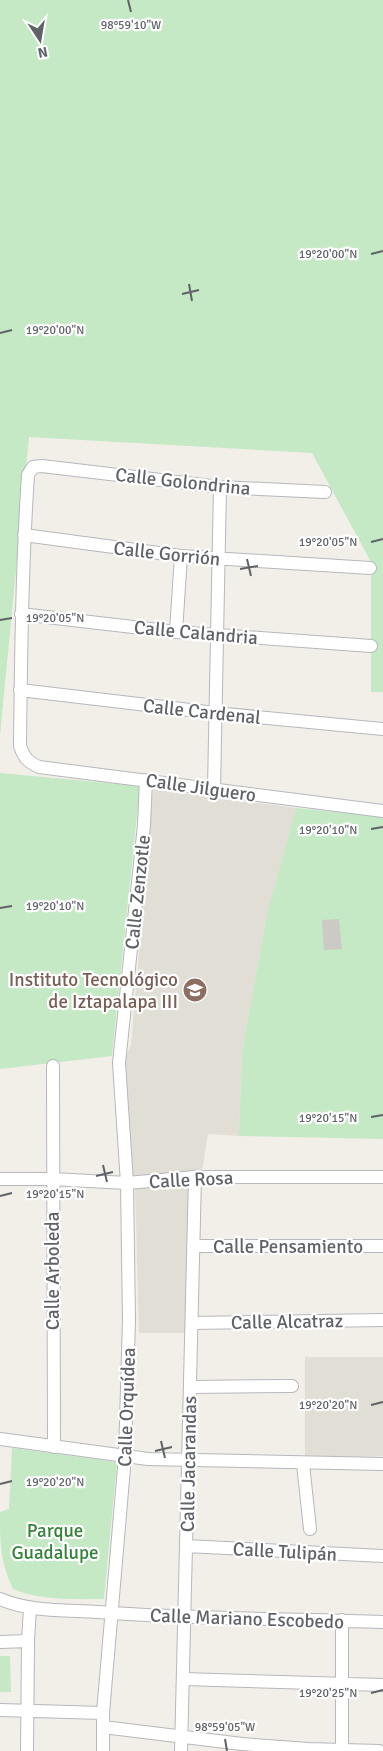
<svg xmlns="http://www.w3.org/2000/svg" width="383" height="1751" font-family="Signika,sans-serif">
  <style>
    .education { fill: #e1ded6 }
    .green { fill: #c5e8c5 }
    .building { fill: #cccac5 }
    .lines { fill: none; stroke-linecap: round; stroke-linejoin: round }
    .minor-casing { stroke: #b5b8bc; stroke-width: 14 }
    .minor { stroke: #fff; stroke-width: 12 }
    .ticks { fill: none; stroke: #5f6368; stroke-width: 2 }
    .labels { text-anchor: middle; stroke-width: 4.5; stroke-linejoin: round; paint-order: stroke }
    .street-label { font-size: 19px; fill: #5f6368; stroke: #fff }
    .education-label { font-size: 19px; fill: #785e54; stroke: #fff; text-anchor: end }
    .park-label { font-size: 19px; fill: #348238; stroke: #fff }
    .ticks-label { font-size: 12px; text-anchor: middle; fill: #5f6368; stroke: #fff; stroke-width: 4.5; stroke-linejoin: round; paint-order: stroke }
  </style>
  <rect width="100%" height="100%" fill="#f1efe8"/>
  <path class="education" d="M 153,789 L 296,808 L 267,914 L 242,1050 L 239,1136 L 208,1134 L 202,1172 L 123,1181 L 122,1066 L 131,1045 Z
    M 189,1182 L 190,1333 L 139,1333 L 135,1186 Z
    M 305,1357 L 383,1357 L 383,1456 L 305,1458 Z"/>
  <path class="green" d="M 0,0 L 383,0 L 383,692 L 371,692 L 371,562 L 312,453 L 29,437 L 0,735 Z
    M 0,773 L 140,786 L 112,1056 L 0,1069 Z
    M 296,808 L 383,817 L 383,1139 L 239,1136 L 242,1050 L 267,914 Z
    M 12,1448 L 117,1462 L 104,1599 C 74,1599 42,1601 13,1589 C 0,1561 0,1543 0,1512 L 9,1509 Z
    M 0,1656 L 10,1656 L 11,1692 L 0,1692 Z"/>
  <path class="building" d="M 339,919 L 342,949 L 324,950 L 322,920 Z"/>
  <g class="lines">
    <defs>
      <path id="minor" d="M 325,492 L 220,487 L 42,466 L 33,467 L 28,475 C 22,565 21,655 20,746 C 24,758 28,762 39,767 L 383,811
        M 24,535 L 181,556 L 370,568
        M 21,614 L 176,632 L 371,646
        M 176,632 L 181,556
        M 20,690 L 215,713 L 383,729
        M 214,789 L 220,487
        M 53,1066 L 54,1447
        M 0,1179 L 52,1179 L 127,1183 L 195,1177 L 383,1177
        M 193,1246 L 383,1246
        M 192,1323 L 383,1320
        M 190,1387 L 292,1386
        M 0,1439 L 148,1459 L 383,1464
        M 303,1464 L 310,1529
        M 186,1546 L 383,1556
        M 0,1599 C 30,1612 66,1610 98,1612 C 193,1619 288,1619 383,1622
        M 0,1642 L 28,1641 L 30,1608
        M 183,1679 L 383,1685
        M 0,1710 L 103,1713
        M 103,1727 L 242,1744 L 308,1749 L 379,1751
        M 342,1749 L 342,1620
        M 27,1751 L 28,1641
        M 103,1751 L 103,1713 L 125,1456 L 129,1320 L 127,1183 L 119,1063 L 144,825 L 146,780
        M 181,1751 L 195,1177"/>
    </defs>
    <use href="#minor" class="minor-casing"/>
    <use href="#minor" class="minor"/>
  </g>
  <path class="ticks" d="M 128,0 L 131,12M 371,254 L 383,251M 189,284 L 192,301M 182,294 L 199,290M 0,333 L 12,330M 371,542 L 383,539M 247,559 L 251,576M 240,569 L 258,566M 0,620 L 12,618M 371,829 L 383,827M 0,908 L 12,906M 371,1117 L 383,1115M 103,1165 L 107,1182M 96,1176 L 113,1172M 0,1196 L 12,1193M 371,1405 L 383,1402M 161,1441 L 165,1458M 155,1451 L 172,1447M 0,1484 L 12,1481M 371,1693 L 383,1690M 225,1739 L 227,1751"/>
  <defs>
    <symbol id="school-disc" viewBox="-11 -11 22 22"><circle r="9.5" fill="#8d6e63" stroke="#fff"/><path d="M0-5L7-2L0 1L-7-2ZM-4 1L0 2.5L4 1V4Q0 6-4 4Z" fill="#fff"/></symbol>
  </defs>
  <g fill-rule="evenodd">
    <use href="#school-disc" x="181" y="976" width="28" height="28"/>
  </g>
  <g class="labels">
    <g class="street-label">
      <text transform="translate(183 481) rotate(6)" y="7">Calle Golondrina</text>
      <text transform="translate(167 553) rotate(6)" y="7">Calle Gorrión</text>
      <text transform="translate(196 632) rotate(5)" y="7">Calle Calandria</text>
      <text transform="translate(202 711) rotate(6)" y="7">Calle Cardenal</text>
      <text transform="translate(201 787) rotate(8)" y="7">Calle Jilguero</text>
      <text transform="translate(137 892) rotate(-84)" y="7">Calle Zenzotle</text>
      <text transform="translate(191 1179) rotate(-3)" y="7">Calle Rosa</text>
      <text x="288" y="1253">Calle Pensamiento</text>
      <text transform="translate(52 1271) rotate(-90)" y="7">Calle Arboleda</text>
      <text transform="translate(287 1321) rotate(-1)" y="7">Calle Alcatraz</text>
      <text transform="translate(126 1407) rotate(-88)" y="7">Calle Orquídea</text>
      <text transform="translate(188 1464) rotate(-89)" y="7">Calle Jacarandas</text>
      <text transform="translate(285 1551) rotate(3)" y="7">Calle Tulipán</text>
      <text transform="translate(247 1618) rotate(2)" y="7">Calle Mariano Escobedo</text>
    </g>
    <g class="education-label">
      <text x="178" y="986">Instituto Tecnológico<tspan x="178" dy="22">de Iztapalapa III</tspan></text>
    </g>
    <g class="park-label">
      <text x="55" y="1537">Parque<tspan x="55" dy="22">Guadalupe</tspan></text>
    </g>
  </g>
  <g class="ticks-label">
    <text x="131" y="29">98°59'10"W</text>
    <text x="328" y="258">19°20'00"N</text>
    <text x="55" y="334">19°20'00"N</text>
    <text x="328" y="546">19°20'05"N</text>
    <text x="55" y="622">19°20'05"N</text>
    <text x="328" y="834">19°20'10"N</text>
    <text x="55" y="910">19°20'10"N</text>
    <text x="328" y="1122">19°20'15"N</text>
    <text x="55" y="1198">19°20'15"N</text>
    <text x="328" y="1409">19°20'20"N</text>
    <text x="55" y="1486">19°20'20"N</text>
    <text x="328" y="1697">19°20'25"N</text>
    <text x="225" y="1731">98°59'05"W</text>
  </g>
  <g transform="translate(40 40) rotate(168)" stroke="#ffffff" stroke-width="4" paint-order="stroke">
  <path d="M0-4L9 19L0 12L-9 19Z" fill="#5f6368"/>
  <text y="-8" font-size="14" font-weight="bold" text-anchor="middle" fill="#5f6368">N</text>
  </g>
</svg>
